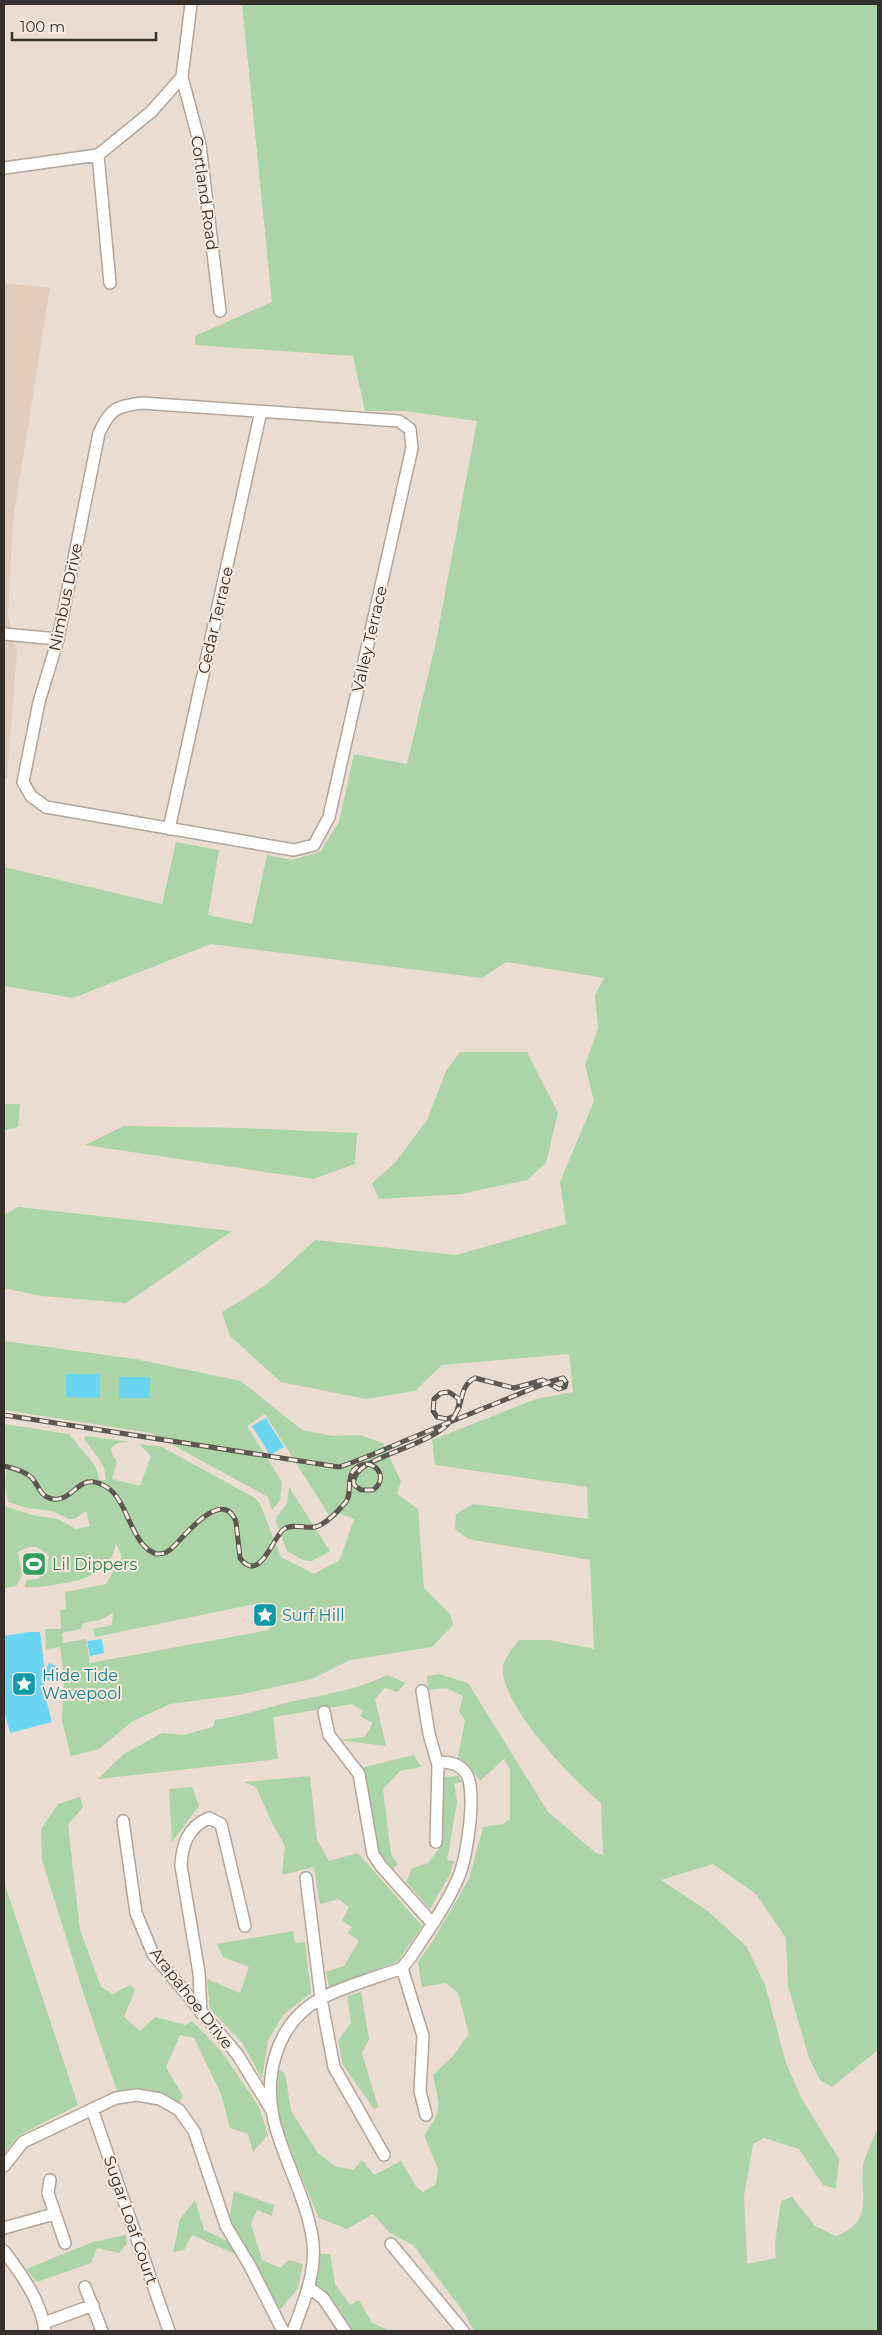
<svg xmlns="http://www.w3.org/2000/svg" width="882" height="2335" font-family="Montserrat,sans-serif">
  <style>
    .built { fill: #e1cdbe }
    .green { fill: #abd4a7; fill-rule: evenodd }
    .water { fill: #6bd6f4 }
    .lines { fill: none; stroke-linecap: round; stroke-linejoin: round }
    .street-casing { stroke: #b2a59b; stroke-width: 14 }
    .street { stroke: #fff; stroke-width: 11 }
    .rail-casing { stroke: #5d5651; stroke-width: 5 }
    .rail { stroke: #f7e9de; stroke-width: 3; stroke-dasharray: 9; stroke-linecap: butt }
    .labels { text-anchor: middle; stroke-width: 4; stroke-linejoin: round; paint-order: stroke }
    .street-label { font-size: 16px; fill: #35302c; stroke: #f7e9de }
    .leisure-label { font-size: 16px; fill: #27864d; stroke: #f7e9de; text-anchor: start }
    .culture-label { font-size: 16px; fill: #0d838f; stroke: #f7e9de; text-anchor: start }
  </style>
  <rect width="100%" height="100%" fill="#eadcd1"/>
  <path class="built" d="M 4,283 L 50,288 L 13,521 L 8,616 L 17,651 L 7,778 L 4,778 Z"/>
  <path class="green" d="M 242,4 L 878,4 L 878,2050 L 832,2087 L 820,2080 L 809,2058 L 788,1986 L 786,1938 L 756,1894 L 713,1864 L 661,1880 L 708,1911 L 747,1947 L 765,1985 L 786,2063 L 803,2101 L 839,2159 L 836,2189 L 823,2185 L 799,2149 L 764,2138 L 753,2144 L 744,2196 L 747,2264 L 776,2258 L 775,2243 L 781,2201 L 792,2197 L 815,2226 L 836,2236 C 874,2222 860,2197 863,2167 C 865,2154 874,2139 878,2127 L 878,2331 L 474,2331 L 465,2314 L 413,2245 L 390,2233 L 373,2214 L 347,2229 L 319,2218 L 282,2131 L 275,2107 L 279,2070 L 285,2073 L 291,2111 L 318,2153 L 335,2166 L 353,2170 L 362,2160 L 374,2175 L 401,2161 L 416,2186 L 423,2192 L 436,2184 L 438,2169 L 424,2135 C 444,2109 439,2105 433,2075 L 452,2057 L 469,2034 L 458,1993 L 446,1983 L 422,1987 L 418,1962 L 432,1942 L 469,1879 L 483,1827 L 503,1824 L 510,1819 L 510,1769 L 504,1759 L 480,1781 L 468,1764 L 458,1758 L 465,1720 L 459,1712 L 463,1696 L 446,1688 L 428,1690 L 427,1676 L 439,1674 L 468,1683 L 548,1812 L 596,1853 L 603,1855 L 601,1803 C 573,1780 499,1704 503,1666 C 504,1658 514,1647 519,1640 L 549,1640 L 594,1649 L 590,1560 L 468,1539 L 455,1529 L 456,1514 L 473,1504 L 588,1519 L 587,1487 L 435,1465 L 432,1440 L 536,1399 L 573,1392 L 569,1354 L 442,1365 L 415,1391 L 366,1399 L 281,1382 L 230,1336 L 222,1312 L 266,1285 L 315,1240 L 456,1255 L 566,1224 L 560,1182 L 594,1101 L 585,1065 L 598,1028 L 595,995 L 604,978 L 506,962 L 482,978 L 211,944 L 73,998 L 4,986 L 4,867 L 162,904 L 176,842 L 219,850 L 208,915 L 252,924 L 267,855 L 292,860 L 320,852 L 339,822 L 354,754 L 407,764 L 436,642 L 477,421 L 404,411 L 365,411 L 353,356 L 195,345 L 195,336 L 272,302 Z
    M 460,1052 L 527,1052 L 558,1113 L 546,1163 L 527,1180 L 461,1194 L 379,1199 L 372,1183 L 395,1163 L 427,1120 L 446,1071 Z
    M 4,1104 L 20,1104 L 18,1127 L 4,1130 Z
    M 124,1126 L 244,1128 L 357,1133 L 355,1164 L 313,1179 L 85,1145 Z
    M 18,1207 L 232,1231 L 126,1303 L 41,1296 L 4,1288 L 4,1215 Z
    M 4,1341 L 135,1359 L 241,1381 L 302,1430 L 333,1436 L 360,1435 L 383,1443 L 401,1482 L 397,1494 L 418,1509 L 424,1588 L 450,1614 L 453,1625 L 432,1647 L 350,1660 L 312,1679 L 238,1695 L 170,1704 L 133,1721 L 99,1749 L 71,1756 L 62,1721 L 64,1677 L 60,1647 L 46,1649 L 45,1629 L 61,1629 L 60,1610 L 66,1609 L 65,1592 L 106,1584 L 122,1557 L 116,1543 C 111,1573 85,1580 59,1584 C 47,1586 36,1588 24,1587 L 27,1580 L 37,1579 L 47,1573 L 49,1556 C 37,1545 33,1544 18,1552 L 22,1576 L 16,1586 L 4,1588 L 4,1506 L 36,1516 L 58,1519 L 76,1529 L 90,1526 L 86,1511 L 74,1519 L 69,1519 L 52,1511 L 28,1508 L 8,1502 L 5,1484 L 7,1468 L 4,1468 L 4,1424 L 69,1434 L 96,1467 L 99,1480 L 106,1480 C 106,1463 93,1452 84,1439 L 86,1436 L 131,1442 L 118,1443 L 111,1448 L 112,1454 L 117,1462 L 112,1479 L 140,1486 L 151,1456 L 139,1444 L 162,1447 L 255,1498 L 260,1504 L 281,1557 L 314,1574 L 340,1560 L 354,1519 L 340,1514 L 332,1520 L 265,1414 L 247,1426 L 282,1482 L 280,1501 L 272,1510 L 268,1497 L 151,1433 L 4,1410 ZM 264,1602 L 269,1630 L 90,1663 L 86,1639 L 63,1643 L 62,1633 L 81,1629 L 83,1623 L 100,1620 L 113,1613 L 112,1625 L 93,1629 L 95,1637 Z
    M 289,1487 L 330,1551 L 312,1561 L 303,1560 L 287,1551 L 276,1522 L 277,1516 L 287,1504 Z
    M 387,1675 L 406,1683 L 397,1692 L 385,1688 L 375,1699 L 386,1746 L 338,1740 L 365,1737 L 373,1723 L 360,1716 L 363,1711 L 352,1704 L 273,1717 L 278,1759 L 98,1779 L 124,1754 L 162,1733 L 183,1735 L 213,1727 L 215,1720 C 241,1716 265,1708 290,1702 C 325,1694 354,1691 387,1675 Z
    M 414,1755 L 421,1767 L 400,1771 L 383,1789 L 391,1855 L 398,1864 L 393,1869 L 377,1850 L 361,1768 Z
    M 310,1776 L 317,1840 L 329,1861 L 358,1853 L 422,1926 L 398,1961 L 329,1987 L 326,1972 L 344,1966 L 359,1941 L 348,1933 L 352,1927 L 342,1921 L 349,1907 L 338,1899 L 320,1904 L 314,1867 L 282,1875 L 285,1846 L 274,1827 L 256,1787 L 244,1782 Z
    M 458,1776 L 462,1782 L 454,1784 L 457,1802 L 447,1860 L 454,1861 L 450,1874 L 430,1909 L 406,1882 L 412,1868 L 428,1863 L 439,1849 L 444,1777 Z
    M 192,1787 L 199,1806 L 172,1842 L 169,1789 Z
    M 80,1797 L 83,1807 L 68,1825 L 80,1930 L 101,1987 L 113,1994 L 130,1985 L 135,1990 L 124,2017 L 140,2031 L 155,2017 L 185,2025 L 192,2021 L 222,2052 L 259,2107 L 268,2135 L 253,2152 L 248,2134 L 230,2128 L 221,2094 L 194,2038 L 180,2035 L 166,2067 L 183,2096 L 179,2103 C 156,2089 144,2086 117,2091 L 83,1992 L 42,1860 L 41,1829 L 58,1804 Z
    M 4,1882 L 78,2105 L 18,2136 L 4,2154 Z
    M 293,1931 L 295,1943 L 305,1942 L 311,1993 L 284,2014 L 268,2040 L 262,2079 L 243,2044 L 210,2009 L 207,1979 L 240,1993 L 249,1967 L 223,1957 L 217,1944 Z
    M 361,1992 L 369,2039 L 362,2053 L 378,2107 L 374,2109 L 343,2065 L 338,2041 L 351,2023 L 347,1996 Z
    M 234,2191 L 274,2205 L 272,2216 L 257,2210 L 251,2224 L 262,2260 L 280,2268 L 289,2260 L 303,2264 L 298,2288 L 279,2311 L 253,2262 L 192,2235 L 184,2250 L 173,2252 L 180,2219 L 195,2200 L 204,2230 L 244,2249 L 229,2221 Z
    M 126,2235 L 127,2244 L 119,2253 L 97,2248 L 91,2263 L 37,2282 L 26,2269 L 93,2242 Z
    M 319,2254 L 330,2254 L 335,2284 L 350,2305 L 359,2300 L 372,2323 L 390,2331 L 352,2331 C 343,2311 332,2298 314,2285 Z"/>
  <path class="water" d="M 66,1374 L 100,1374 L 100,1398 L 66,1397 Z
    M 119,1377 L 150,1377 L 150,1398 L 119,1398 Z
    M 266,1418 L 284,1447 L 270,1455 L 252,1426 Z
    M27 1564a7 7 0 1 1 14 0a7 7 0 1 1-14 0Z
    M 28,1632 L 40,1632 L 45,1671 L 49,1663 L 56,1666 L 53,1671 L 56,1678 L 47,1681 L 43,1675 L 44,1691 L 52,1722 L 10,1733 L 4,1710 L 4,1636 Z
    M 102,1639 L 104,1653 L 90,1656 L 87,1641 Z"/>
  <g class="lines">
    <defs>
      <path id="street" d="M 182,77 L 200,145 L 220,311
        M 98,155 L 110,283
        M 4,168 L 98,155 L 151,112 L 182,77 L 191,4
        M 142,403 L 399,421 L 410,429 L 412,448 L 329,817 L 314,845 L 294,850 L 46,807 L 31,796 L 23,782 L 39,702 L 58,639 L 99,433 C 110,409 116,406 142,403 Z
        M 4,634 L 58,639
        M 169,829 L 261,411
        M 422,1691 L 429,1734 L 438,1765 L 436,1842
        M 324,1712 L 329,1735 L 359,1774 L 373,1854 L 381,1866 L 432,1923
        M 123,1821 L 136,1913 L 153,1954 L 237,2054 L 271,2109
        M 306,1878 L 321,1998 L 334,2067 L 384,2155
        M 402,1968 L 423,2036 L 420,2091 L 426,2115
        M 201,2013 L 199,1973 L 181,1866 C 182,1844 188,1827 209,1818 L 221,1824 L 245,1926
        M 92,2109 L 169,2331
        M 4,2166 L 23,2142 L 116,2098 L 137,2095 L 160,2099 L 179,2110 L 194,2131 L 226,2226 L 250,2266 L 283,2331
        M 50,2180 L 48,2193 L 65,2243
        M 4,2228 L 54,2214
        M 391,2244 L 463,2331
        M 4,2251 C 22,2275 41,2301 45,2331
        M 85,2287 L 102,2331
        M 308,2287 L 323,2298 L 345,2331
        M 44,2323 L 93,2305
        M 293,2331 C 304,2302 318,2268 312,2236 C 306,2201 289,2169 278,2135 C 261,2085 272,2026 320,1999 C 341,1987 378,1977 402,1968 L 410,1958 C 427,1932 447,1905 459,1876 C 467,1858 478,1786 465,1772 C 458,1763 448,1762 438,1762"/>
    </defs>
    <use href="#street" class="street-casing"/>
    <use href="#street" class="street"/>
    <defs>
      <path id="rail" d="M 4,1415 L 339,1467 C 364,1459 389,1447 414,1437 C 459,1418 504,1400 549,1382 L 563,1378 L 566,1382 L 565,1387 L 559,1389 L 543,1380 L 514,1388 L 475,1378 C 463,1383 462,1397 459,1408 L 454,1416 L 447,1419 L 437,1417 L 433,1411 L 434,1399 L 441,1393 L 449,1392 L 459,1399 C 461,1449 347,1451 354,1485 L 361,1490 L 373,1490 C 393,1476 368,1452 353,1471 C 346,1480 353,1494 345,1503 C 338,1511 325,1525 315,1527 C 305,1529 293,1523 284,1529 C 273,1536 260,1585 240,1558 L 236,1522 C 223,1485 182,1539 171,1549 C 167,1553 162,1554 157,1554 C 132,1548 128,1501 108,1488 C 79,1468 75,1502 53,1499 C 40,1497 39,1486 32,1478 C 25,1471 13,1468 4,1466"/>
    </defs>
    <use href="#rail" class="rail-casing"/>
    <use href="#rail" class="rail"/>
  </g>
  <defs>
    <symbol id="stadium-square" viewBox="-11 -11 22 22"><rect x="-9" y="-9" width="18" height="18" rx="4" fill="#2e9e5b" stroke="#f7e9de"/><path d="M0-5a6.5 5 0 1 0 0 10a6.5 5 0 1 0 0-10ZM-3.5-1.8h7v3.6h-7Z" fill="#fff"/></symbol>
    <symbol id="sight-square" viewBox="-11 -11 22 22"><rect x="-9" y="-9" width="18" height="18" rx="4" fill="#0f9aa8" stroke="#f7e9de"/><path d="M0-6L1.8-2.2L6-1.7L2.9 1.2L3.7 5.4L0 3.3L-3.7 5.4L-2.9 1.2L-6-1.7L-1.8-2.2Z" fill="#fff"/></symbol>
  </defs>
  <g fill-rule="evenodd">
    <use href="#stadium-square" x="20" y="1550" width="28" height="28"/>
    <use href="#sight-square" x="251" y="1601" width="28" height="28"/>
    <use href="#sight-square" x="10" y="1670" width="28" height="28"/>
  </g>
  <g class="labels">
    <g class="street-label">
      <text transform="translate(205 193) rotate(82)" y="6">Cortland Road</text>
      <text transform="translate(65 597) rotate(-78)" y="6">Nimbus Drive</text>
      <text transform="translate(215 620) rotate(-77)" y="6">Cedar Terrace</text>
      <text transform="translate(369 639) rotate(-77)" y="6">Valley Terrace</text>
      <text transform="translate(192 1998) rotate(52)" y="6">Arapahoe Drive</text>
      <text transform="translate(131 2220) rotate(71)" y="6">Sugar Loaf Court</text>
    </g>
    <g class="leisure-label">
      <text x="52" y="1570">Lil Dippers</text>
    </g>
    <g class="culture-label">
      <text x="282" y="1621">Surf Hill</text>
      <text x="42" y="1681">Hide Tide<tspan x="42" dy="18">Wavepool</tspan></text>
    </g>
  </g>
  <rect width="882" height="2335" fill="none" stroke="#35302c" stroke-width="10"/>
  <path d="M12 32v8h144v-8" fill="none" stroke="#35302c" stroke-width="2.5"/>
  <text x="20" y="32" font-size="15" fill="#35302c" stroke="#f7e9de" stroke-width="4" paint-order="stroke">100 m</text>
</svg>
